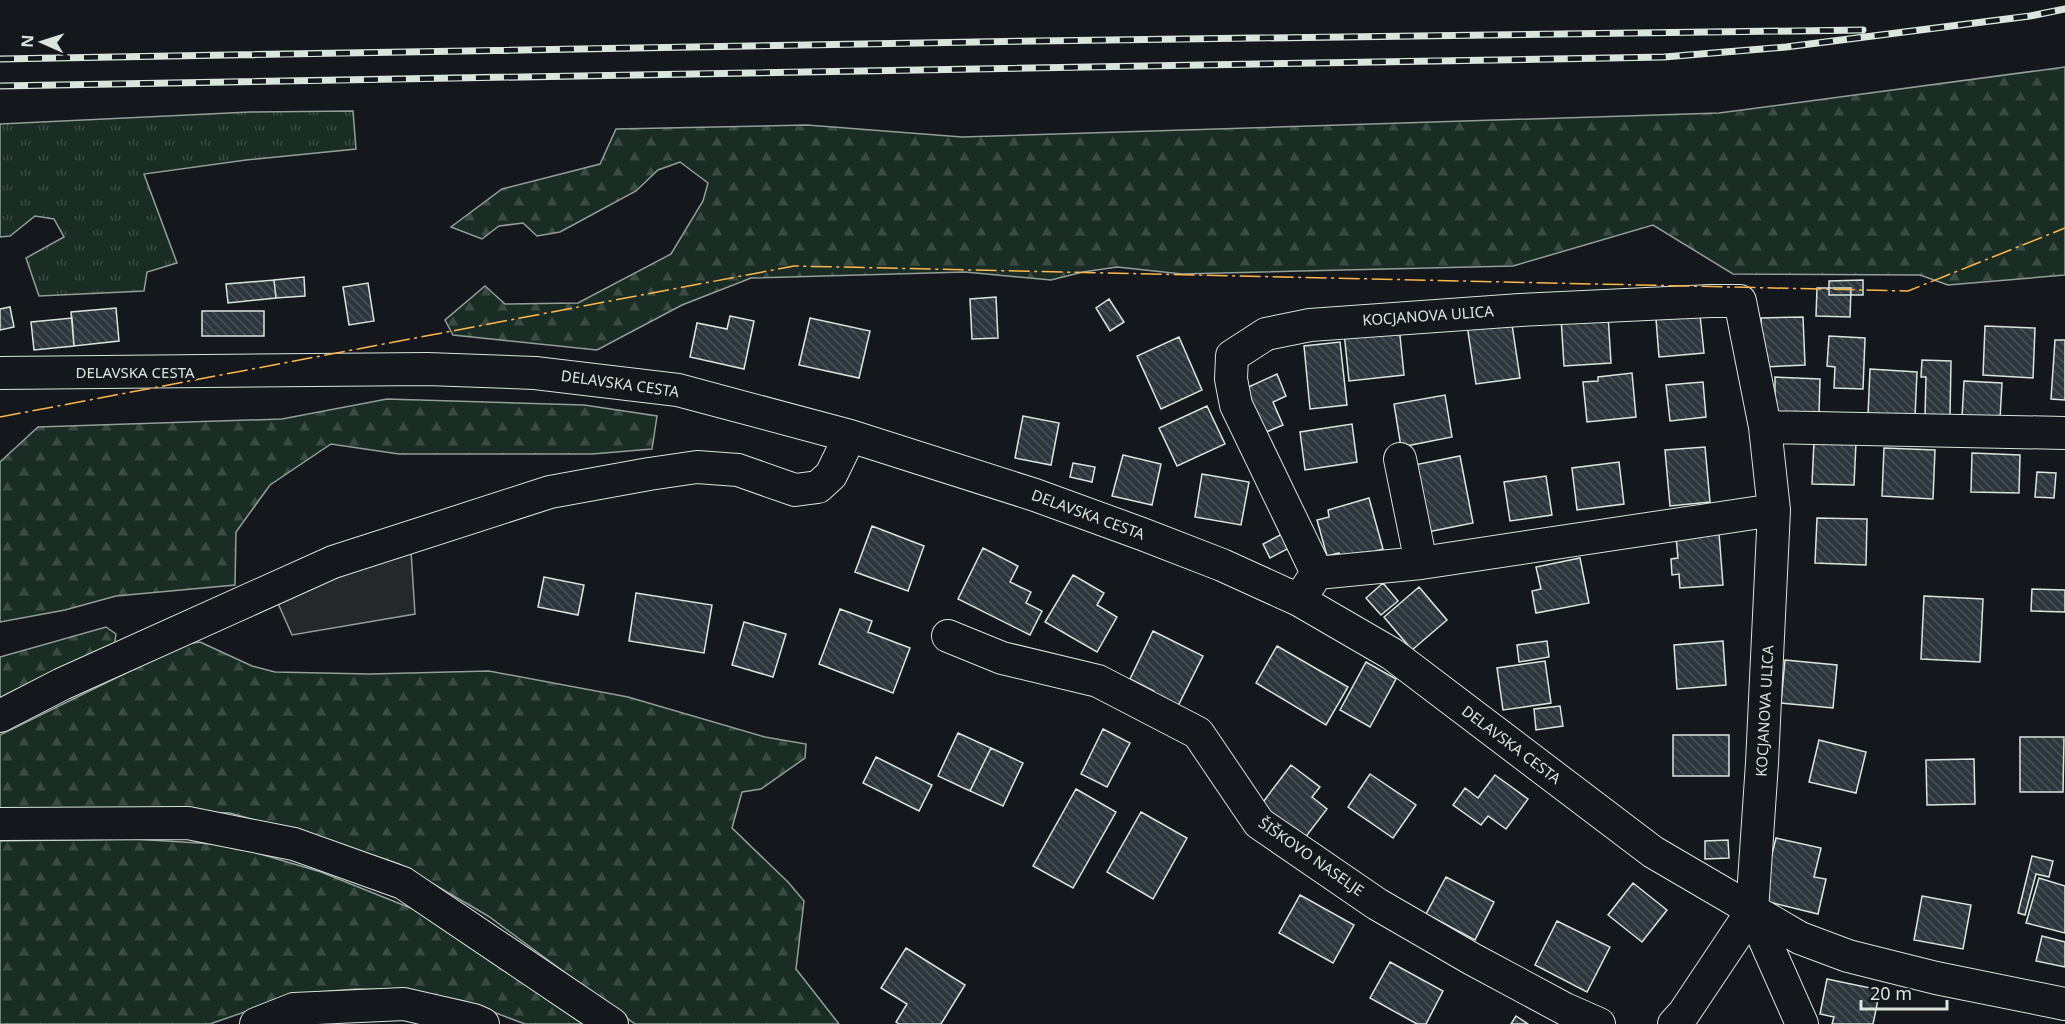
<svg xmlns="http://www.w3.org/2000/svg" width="2065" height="1024" font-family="'Noto Sans',sans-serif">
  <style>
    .grass { fill: url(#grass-tufts); stroke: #939e99; stroke-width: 1.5 }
    .forest { fill: url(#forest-firs); stroke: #939e99; stroke-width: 1.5 }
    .parking { fill: #24282b; stroke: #939e99; stroke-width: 1.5 }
    .building { fill: url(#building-back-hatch); stroke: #d8e6dc; stroke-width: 1.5 }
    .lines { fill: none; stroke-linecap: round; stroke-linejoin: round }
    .minor-casing { stroke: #d8e6dc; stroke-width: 34 }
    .minor { stroke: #14181c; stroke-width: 32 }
    .rail-casing { stroke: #d8e6dc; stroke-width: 7 }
    .rail { stroke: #14181c; stroke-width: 4.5; stroke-dasharray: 14; stroke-linecap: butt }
    .power { stroke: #ffb74d; stroke-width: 1.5; stroke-dasharray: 21 4.5 3 4.5; stroke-linecap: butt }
    .labels { text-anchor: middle; stroke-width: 4.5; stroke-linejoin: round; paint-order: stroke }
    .street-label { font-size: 15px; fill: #d8e6dc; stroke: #14181c }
  </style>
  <defs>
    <pattern id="grass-tufts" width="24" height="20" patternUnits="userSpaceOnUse" patternTransform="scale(1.5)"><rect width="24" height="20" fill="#1a2d24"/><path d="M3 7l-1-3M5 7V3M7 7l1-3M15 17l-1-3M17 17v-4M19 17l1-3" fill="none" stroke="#3b4b43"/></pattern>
    <pattern id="forest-firs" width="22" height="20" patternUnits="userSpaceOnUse" patternTransform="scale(1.5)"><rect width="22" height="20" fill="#1a2d24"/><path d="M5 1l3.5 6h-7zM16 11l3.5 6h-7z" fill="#3b4b43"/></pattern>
    <pattern id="building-back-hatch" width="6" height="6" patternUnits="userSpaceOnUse" patternTransform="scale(1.5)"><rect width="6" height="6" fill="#2c363c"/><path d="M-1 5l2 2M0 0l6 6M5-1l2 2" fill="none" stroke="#4a5358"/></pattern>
  </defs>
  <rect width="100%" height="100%" fill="#14181c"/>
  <path class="grass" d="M 353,111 L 356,149 L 246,160 L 144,174 L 177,263 L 147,272 L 144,291 L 39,296 L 26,258 L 64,237 L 54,219 L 35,216 L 10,236 L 0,237 L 0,124 L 250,112 Z"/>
  <path class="forest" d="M 2065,67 L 2065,275 L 1948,285 L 1920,275 L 1733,274 L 1653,225 L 1513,266 L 1182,274 L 1117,267 L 1083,272 L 1051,280 L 965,272 L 751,278 L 682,305 L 597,350 L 453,335 L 445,320 L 485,286 L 505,304 L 578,303 L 671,254 L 703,201 L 708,183 L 680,162 L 658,170 L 636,191 L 560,232 L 537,236 L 523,223 L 499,226 L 482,239 L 451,227 L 502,189 L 600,164 L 616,129 L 807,125 L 962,137 L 1719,113 Z
    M 387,399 L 584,405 L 657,416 L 652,449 L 592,454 L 399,454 L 331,444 L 270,485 L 236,532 L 235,585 L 116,596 L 65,610 L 0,622 L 0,462 L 38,427 L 282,419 Z
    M 106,627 L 116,634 L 114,647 L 0,699 L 0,657 Z
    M 200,642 L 252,666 L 275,672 L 370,674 L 489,671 L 628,697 L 765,737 L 806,744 L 805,758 L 761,789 L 742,792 L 732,828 L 788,882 L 804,901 L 796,969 L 839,1024 L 635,1024 L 488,916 L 399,864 L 331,841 L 230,813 L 131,810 L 0,813 L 0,735 L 136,668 L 171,646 Z
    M 134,839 L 230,845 L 321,872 L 413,909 L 583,1024 L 525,1024 L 464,1001 L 408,990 L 356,989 L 318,992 L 273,1002 L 210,1024 L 0,1024 L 0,841 Z"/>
  <path class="parking" d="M 411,551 L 415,614 L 292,635 L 276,599 Z"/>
  <path class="building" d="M 304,277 L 305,296 L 276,298 L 274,280 Z
    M 274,280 L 276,298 L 228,303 L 226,284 Z
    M 1863,280 L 1863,295 L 1829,295 L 1829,281 Z
    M 368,283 L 374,321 L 349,325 L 343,287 Z
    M 1817,288 L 1851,288 L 1850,317 L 1816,316 Z
    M 996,297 L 998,338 L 972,339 L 970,299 Z
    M 1109,299 L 1124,322 L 1110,331 L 1096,308 Z
    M 10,307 L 14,327 L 0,330 L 0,309 Z
    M 116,308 L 119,341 L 74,346 L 71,312 Z
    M 202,311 L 264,311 L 264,336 L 202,336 Z
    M 1608,315 L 1611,363 L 1564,366 L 1561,318 Z
    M 1700,315 L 1704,353 L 1659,357 L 1656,319 Z
    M 730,316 L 754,321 L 744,369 L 690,357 L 697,323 L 727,329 Z
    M 1803,317 L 1805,365 L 1763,367 L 1761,318 Z
    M 72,318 L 74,346 L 34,350 L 31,322 Z
    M 810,318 L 870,331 L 859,378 L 799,365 Z
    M 1511,318 L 1520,378 L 1476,384 L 1467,325 Z
    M 1399,326 L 1404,375 L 1349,381 L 1344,332 Z
    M 1985,326 L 2035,328 L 2033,378 L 1983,375 Z
    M 1829,336 L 1865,338 L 1863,389 L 1834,388 L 1835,367 L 1827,366 Z
    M 1179,337 L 1202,390 L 1161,409 L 1137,356 Z
    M 2055,340 L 2065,340 L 2065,400 L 2051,399 Z
    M 1340,342 L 1347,405 L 1310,409 L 1304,346 Z
    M 1922,360 L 1951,361 L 1950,416 L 1925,416 L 1926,377 L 1921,377 Z
    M 1870,369 L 1917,372 L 1915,417 L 1868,415 Z
    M 1632,373 L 1636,417 L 1587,422 L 1583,382 L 1598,381 L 1598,377 Z
    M 1277,374 L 1286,396 L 1273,402 L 1283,425 L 1259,435 L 1240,391 Z
    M 1775,377 L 1820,379 L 1819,414 L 1775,413 Z
    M 1964,381 L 2002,383 L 2000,419 L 1962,417 Z
    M 1703,382 L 1706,417 L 1670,421 L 1666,385 Z
    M 1445,395 L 1452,437 L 1401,447 L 1394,404 Z
    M 1207,406 L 1225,444 L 1177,466 L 1159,428 Z
    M 1023,416 L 1059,423 L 1051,465 L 1015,458 Z
    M 1352,424 L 1357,462 L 1305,470 L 1300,432 Z
    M 1814,441 L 1856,443 L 1854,485 L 1812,484 Z
    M 1705,447 L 1710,502 L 1670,506 L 1665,450 Z
    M 1884,448 L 1935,450 L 1933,499 L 1882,496 Z
    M 1972,453 L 2020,455 L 2019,493 L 1971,492 Z
    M 1123,455 L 1161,464 L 1152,505 L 1112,496 Z
    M 1460,456 L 1473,523 L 1427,532 L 1414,465 Z
    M 1619,462 L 1624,504 L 1577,510 L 1572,468 Z
    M 1073,463 L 1095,467 L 1092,482 L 1070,477 Z
    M 2037,472 L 2056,473 L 2054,498 L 2035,497 Z
    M 1202,474 L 1249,482 L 1241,525 L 1195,517 Z
    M 1546,476 L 1552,515 L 1510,521 L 1504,482 Z
    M 1369,498 L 1383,549 L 1342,561 L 1339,553 L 1327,556 L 1317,520 L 1329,517 L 1328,510 Z
    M 1817,518 L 1867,519 L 1866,565 L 1815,563 Z
    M 872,526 L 924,546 L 908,591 L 855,572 Z
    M 1284,533 L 1291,547 L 1270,558 L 1263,544 Z
    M 1719,533 L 1723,585 L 1680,588 L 1679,574 L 1672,575 L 1671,559 L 1678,558 L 1676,537 Z
    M 983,548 L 1018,566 L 1010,582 L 1031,592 L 1026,603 L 1042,611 L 1030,635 L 958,599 Z
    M 1580,558 L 1589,603 L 1536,613 L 1532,591 L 1541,589 L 1536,567 Z
    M 1073,575 L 1104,593 L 1097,605 L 1117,617 L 1097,652 L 1045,622 Z
    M 544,577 L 584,585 L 578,615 L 538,607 Z
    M 1383,583 L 1398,601 L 1381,615 L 1366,598 Z
    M 1419,587 L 1447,620 L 1412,650 L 1384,617 Z
    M 2032,589 L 2065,590 L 2065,612 L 2031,611 Z
    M 636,593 L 712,605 L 704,653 L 629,641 Z
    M 1924,596 L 1983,599 L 1980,662 L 1921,659 Z
    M 840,609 L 872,621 L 868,632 L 910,648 L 893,693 L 819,664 Z
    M 744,622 L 786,634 L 773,677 L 732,665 Z
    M 1153,631 L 1203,656 L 1176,710 L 1151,698 L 1154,691 L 1130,679 Z
    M 1547,641 L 1549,657 L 1519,662 L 1517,645 Z
    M 1723,641 L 1726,685 L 1677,689 L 1674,645 Z
    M 1277,646 L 1348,687 L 1326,725 L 1256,683 Z
    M 1785,660 L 1837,665 L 1833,708 L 1781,703 Z
    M 1545,661 L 1551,703 L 1503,710 L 1497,668 Z
    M 1366,662 L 1396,679 L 1370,727 L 1340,710 Z
    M 1560,706 L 1563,726 L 1536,730 L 1534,709 Z
    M 1103,729 L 1130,743 L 1107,787 L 1081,774 Z
    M 958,733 L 991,748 L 970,791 L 938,776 Z
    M 1673,735 L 1729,735 L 1729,776 L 1673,776 Z
    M 2020,737 L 2064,737 L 2063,792 L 2020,792 Z
    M 1819,740 L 1866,752 L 1856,793 L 1809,782 Z
    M 991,748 L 1023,763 L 1003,806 L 970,791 Z
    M 876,757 L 932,785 L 919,811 L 863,783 Z
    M 1974,759 L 1975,804 L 1927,805 L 1926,760 Z
    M 1291,765 L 1320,787 L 1312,797 L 1327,809 L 1301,843 L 1257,810 Z
    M 1370,774 L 1416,805 L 1393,838 L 1348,807 Z
    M 1495,775 L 1528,799 L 1506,829 L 1488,816 L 1481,825 L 1453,805 L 1465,788 L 1478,798 Z
    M 1076,789 L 1116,812 L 1073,888 L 1033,866 Z
    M 1141,812 L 1187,838 L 1153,899 L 1107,872 Z
    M 1776,838 L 1821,848 L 1814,877 L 1826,879 L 1818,914 L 1761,900 Z
    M 1728,840 L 1729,858 L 1705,859 L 1705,841 Z
    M 2032,856 L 2053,861 L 2049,877 L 2036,874 L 2025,915 L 2018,913 Z
    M 1446,877 L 1494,902 L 1475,940 L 1426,914 Z
    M 2039,878 L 2065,886 L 2065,933 L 2026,923 Z
    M 1633,883 L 1667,910 L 1642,942 L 1608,915 Z
    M 1300,895 L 1354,925 L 1333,963 L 1279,933 Z
    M 1922,896 L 1971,905 L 1963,949 L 1914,940 Z
    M 1557,921 L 1610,947 L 1587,992 L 1535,965 Z
    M 2042,936 L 2065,942 L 2065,967 L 2036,961 Z
    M 906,948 L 965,985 L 941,1024 L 899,1024 L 896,1022 L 907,1004 L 881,988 Z
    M 1390,962 L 1443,991 L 1426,1024 L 1417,1024 L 1370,998 Z
    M 1827,979 L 1880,990 L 1873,1024 L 1832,1024 L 1834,1017 L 1820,1014 Z
    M 1516,1016 L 1528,1024 L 1511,1024 Z"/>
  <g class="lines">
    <defs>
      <path id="minor" d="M 0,373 L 427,369 L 535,373 L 678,390 L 850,436 L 1035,495 L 1142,534 L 1222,565 L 1299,600 L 1392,654 L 1653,852 L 1800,938 L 1848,956 L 1936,978 L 2065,1004
        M 1765,427 L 2065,433
        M 1400,459 L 1421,563
        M 1317,573 L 1421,563 L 1774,510
        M 1299,600 L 1317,573 L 1236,405 L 1231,379 L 1232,356 L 1266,334 L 1310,325 L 1520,310 L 1711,301 L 1740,301 L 1765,427 L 1774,510 L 1762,763 L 1752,911 L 1802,1024
        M 948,636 L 1002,658 L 1098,681 L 1198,733 L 1259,823 L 1377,904 L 1472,959 L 1565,1009 L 1599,1024
        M 0,716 L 62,684 L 333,562 L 550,492 L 649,474 L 697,467 L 738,470 L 795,490 L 818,487 L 831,475 L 850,436
        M 0,824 L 188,823 L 294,844 L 403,883 L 612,1024
        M 256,1024 L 294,1009 L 404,1004 L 474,1020 L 483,1024
        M 1674,1024 L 1684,1013 L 1752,911"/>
    </defs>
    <use href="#minor" class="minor-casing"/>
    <use href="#minor" class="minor"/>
    <defs>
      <path id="rail" d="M 0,59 L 1037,41 L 1863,30
        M 0,86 L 1664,57 L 1786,47 L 2030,16 L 2065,9"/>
    </defs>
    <use href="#rail" class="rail-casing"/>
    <use href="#rail" class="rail"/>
    <path class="power" d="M 0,417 L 794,266 L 1908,291 L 2065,228"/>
  </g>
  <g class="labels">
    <g class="street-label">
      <text transform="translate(1428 316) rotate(-4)" y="5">KOCJANOVA ULICA</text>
      <text x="135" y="378">DELAVSKA CESTA</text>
      <text transform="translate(620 384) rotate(8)" y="5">DELAVSKA CESTA</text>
      <text transform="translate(1088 515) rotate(20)" y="5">DELAVSKA CESTA</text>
      <text transform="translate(1765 711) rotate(-87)" y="5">KOCJANOVA ULICA</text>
      <text transform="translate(1511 745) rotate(37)" y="5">DELAVSKA CESTA</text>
      <text transform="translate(1311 857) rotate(35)" y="5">ŠIŠKOVO NASELJE</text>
    </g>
  </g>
  <g transform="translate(42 42) rotate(273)" stroke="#14181c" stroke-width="4.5" paint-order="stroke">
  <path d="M0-4.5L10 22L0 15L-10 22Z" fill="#d8e6dc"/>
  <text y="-9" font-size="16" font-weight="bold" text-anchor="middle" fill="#d8e6dc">N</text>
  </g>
  <path d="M1861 1000v9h86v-9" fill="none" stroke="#d8e6dc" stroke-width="3"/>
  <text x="1870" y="1000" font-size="18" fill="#d8e6dc" stroke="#14181c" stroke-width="4.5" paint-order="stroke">20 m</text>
</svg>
